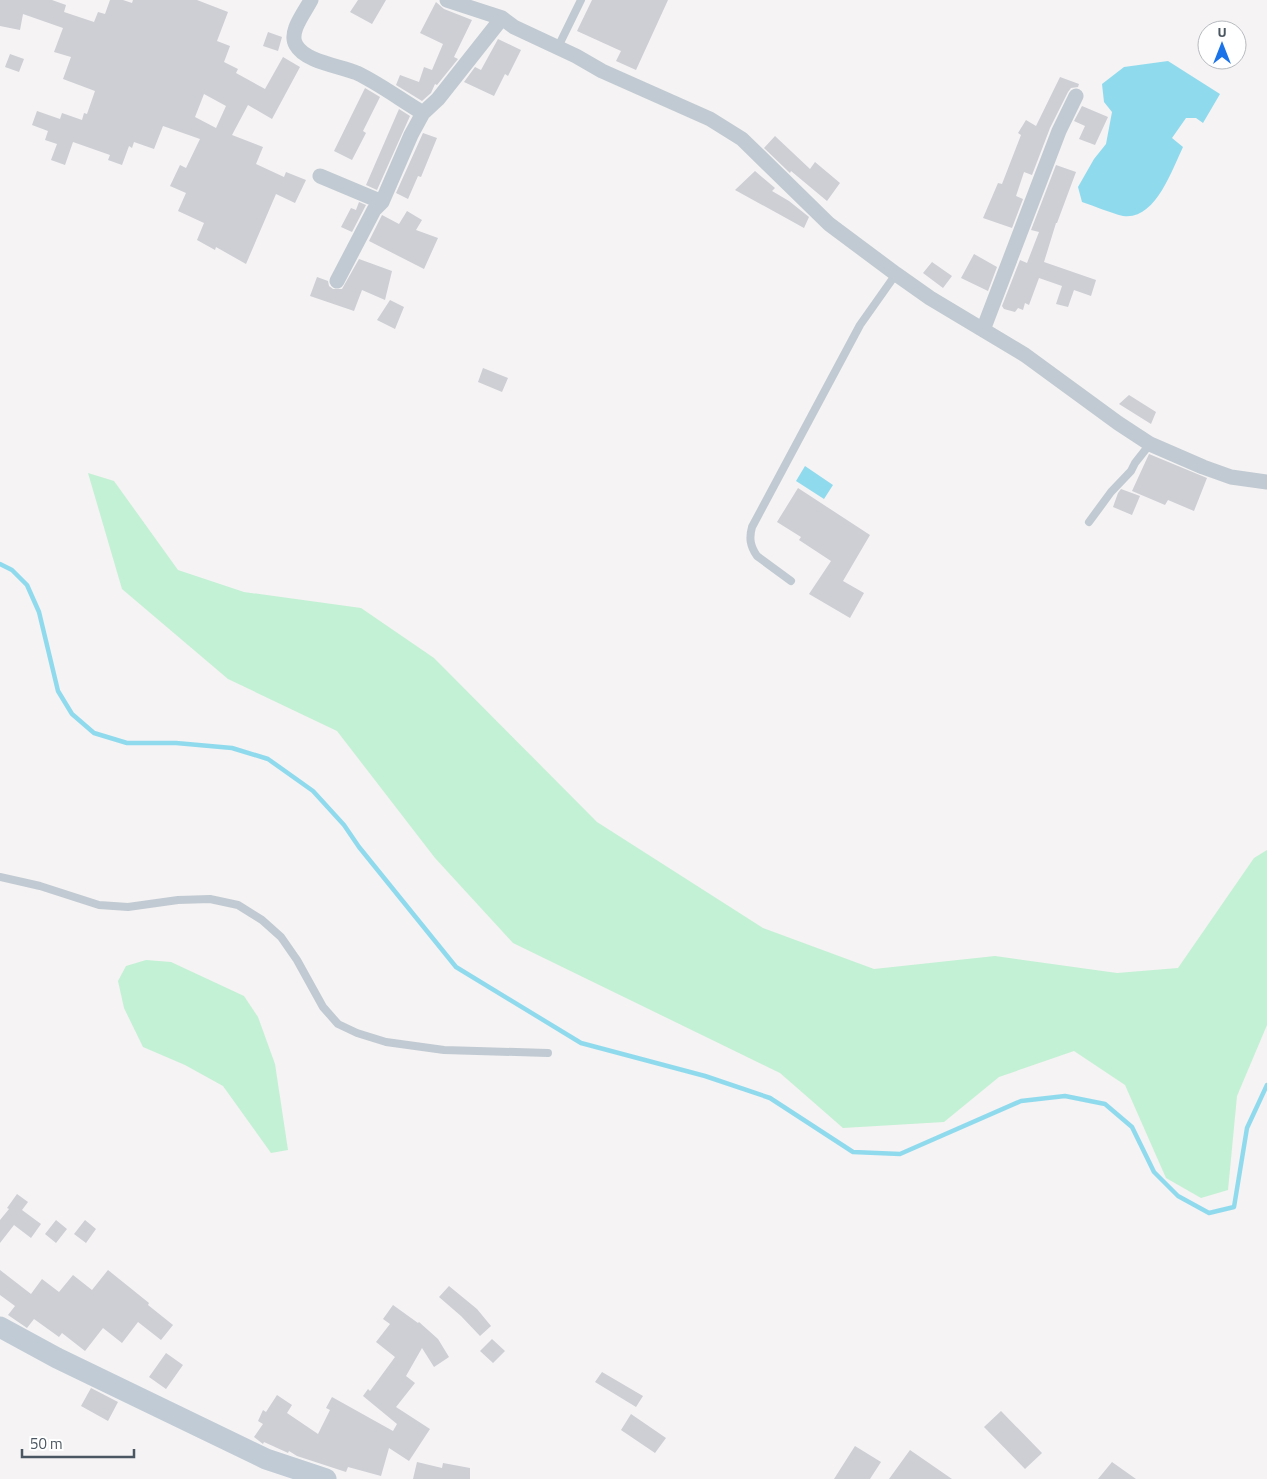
<svg xmlns="http://www.w3.org/2000/svg" width="1267" height="1479" font-family="'Titillium Web',sans-serif">
  <style>
    .green { fill: #c3f1d5 }
    .water { fill: #90daee }
    .lines { fill: none; stroke-linecap: round; stroke-linejoin: round }
    .stream { stroke: #90daee; stroke-width: 4.5 }
    .building { fill: #cdcfd5; fill-rule: evenodd }
    .lane { stroke: #c1cad2; stroke-width: 8 }
    .street { stroke: #c1cad2; stroke-width: 15 }
    .secondary { stroke: #c1cbd6; stroke-width: 21 }
  </style>
  <rect width="100%" height="100%" fill="#f5f3f3"/>
  <path class="green" d="M 88,473 L 114,481 L 178,570 L 244,592 L 361,608 L 434,658 L 597,822 L 763,928 L 874,969 L 995,956 L 1117,973 L 1178,968 L 1254,858 L 1267,850 L 1267,1025 L 1237,1096 L 1228,1190 L 1201,1198 L 1166,1178 L 1125,1085 L 1074,1051 L 999,1077 L 944,1122 L 843,1128 L 780,1073 L 513,943 L 435,858 L 337,731 L 228,679 L 122,589 Z
    M 146,960 L 171,962 L 244,996 L 258,1017 L 275,1064 L 288,1150 L 271,1153 L 223,1086 L 185,1065 L 143,1047 L 124,1008 L 118,981 L 126,966 Z"/>
  <path class="water" d="M 1168,61 L 1220,94 L 1203,123 L 1196,118 L 1186,118 L 1172,138 L 1183,147 C 1172,170 1155,221 1123,216 C 1110,213 1095,206 1082,202 L 1078,187 L 1094,159 L 1106,144 L 1112,112 L 1104,102 L 1102,84 L 1124,67 Z
    M 805,466 L 833,485 L 824,499 L 796,481 Z"/>
  <g class="lines">
    <path class="stream" d="M 0,564 L 12,570 L 27,585 L 39,612 L 58,691 L 72,714 L 94,733 L 127,743 L 176,743 L 232,748 L 268,759 L 313,791 L 344,825 L 359,847 L 456,967 L 581,1043 L 705,1076 L 770,1098 L 853,1152 L 900,1154 L 1021,1101 L 1065,1096 L 1105,1104 L 1132,1127 L 1154,1172 L 1178,1196 L 1209,1213 L 1234,1207 L 1247,1128 L 1267,1085"/>
  </g>
  <path class="building" d="M 0,0 L 52,0 L 66,5 L 64,12 L 94,22 L 98,12 L 105,14 L 110,0 L 123,0 L 132,3 L 133,0 L 197,0 L 228,12 L 217,41 L 230,46 L 224,62 L 238,69 L 236,73 L 265,89 L 283,57 L 300,67 L 272,119 L 248,105 L 232,135 L 263,147 L 256,164 L 284,177 L 286,172 L 306,180 L 295,203 L 276,194 L 246,264 L 216,247 L 215,250 L 197,240 L 204,223 L 178,211 L 186,193 L 170,186 L 180,165 L 186,168 L 200,139 L 163,126 L 154,149 L 134,142 L 132,148 L 129,146 L 122,165 L 108,160 L 110,155 L 73,142 L 65,165 L 51,160 L 57,144 L 45,140 L 48,131 L 32,125 L 37,111 L 60,119 L 62,113 L 82,120 L 84,113 L 87,114 L 95,91 L 63,79 L 71,57 L 54,52 L 63,28 L 23,14 L 20,30 L 0,26 ZM 204,94 L 226,106 L 216,128 L 195,117 Z
    M 358,0 L 386,0 L 372,24 L 350,12 Z
    M 592,0 L 668,0 L 636,70 L 616,61 L 621,51 L 577,31 Z
    M 436,2 L 444,9 L 472,20 L 454,57 L 458,59 L 437,85 L 435,84 L 431,93 L 422,101 L 396,85 L 400,75 L 419,82 L 424,67 L 432,70 L 443,44 L 420,33 Z
    M 268,32 L 282,37 L 278,51 L 263,46 Z
    M 498,39 L 521,50 L 508,76 L 505,74 L 494,96 L 464,82 L 475,67 L 481,70 Z
    M 10,54 L 24,59 L 19,72 L 5,67 Z
    M 1060,77 L 1079,84 L 1078,87 L 1071,88 L 1068,92 L 1050,128 L 1032,175 L 1024,172 L 1016,196 L 1023,199 L 1012,228 L 983,218 L 998,183 L 1002,184 L 1021,135 L 1018,133 L 1026,120 L 1036,126 Z
    M 365,88 L 380,97 L 363,131 L 366,133 L 352,160 L 334,151 Z
    M 1082,106 L 1108,117 L 1095,145 L 1079,139 L 1085,126 L 1074,121 Z
    M 399,109 L 410,116 L 377,190 L 366,185 Z
    M 423,133 L 437,138 L 421,177 L 418,176 L 408,199 L 396,193 Z
    M 775,136 L 810,169 L 815,162 L 840,183 L 827,201 L 791,171 L 790,173 L 764,148 Z
    M 1056,165 L 1076,172 L 1057,223 L 1056,223 L 1044,262 L 1096,280 L 1091,296 L 1074,290 L 1068,307 L 1056,304 L 1062,286 L 1039,278 L 1029,305 L 1025,303 L 1023,310 L 1018,308 L 1015,312 L 1004,309 L 1002,306 L 1020,260 L 1027,263 L 1039,232 L 1031,230 Z
    M 755,171 L 775,188 L 772,191 L 789,201 L 809,217 L 804,228 L 735,190 Z
    M 359,202 L 366,205 L 352,232 L 341,227 L 351,208 L 356,210 Z
    M 407,211 L 422,220 L 416,230 L 438,238 L 424,269 L 369,241 L 382,215 L 399,224 Z
    M 974,254 L 997,267 L 988,291 L 961,278 Z
    M 359,259 L 392,271 L 385,300 L 362,290 L 354,311 L 310,296 L 317,277 L 328,281 L 329,286 L 333,289 L 342,289 Z
    M 932,262 L 952,276 L 943,288 L 923,273 Z
    M 390,300 L 404,307 L 395,329 L 377,320 Z
    M 483,368 L 508,378 L 502,392 L 478,382 Z
    M 1129,395 L 1156,412 L 1151,424 L 1119,404 Z
    M 1149,454 L 1207,478 L 1194,511 L 1168,500 L 1165,505 L 1132,491 Z
    M 798,488 L 870,535 L 843,581 L 864,593 L 850,618 L 809,594 L 831,561 L 799,540 L 801,537 L 777,522 Z
    M 1121,489 L 1140,496 L 1132,515 L 1113,507 L 1118,493 Z
    M 17,1194 L 28,1202 L 22,1210 L 41,1224 L 31,1238 L 14,1225 L 0,1243 L 0,1220 L 9,1209 L 7,1208 Z
    M 56,1220 L 67,1229 L 56,1243 L 45,1234 Z
    M 85,1220 L 96,1229 L 86,1243 L 74,1234 Z
    M 0,1270 L 31,1294 L 42,1279 L 59,1292 L 73,1275 L 92,1290 L 108,1270 L 149,1303 L 148,1305 L 173,1325 L 161,1340 L 138,1322 L 122,1343 L 103,1328 L 85,1351 L 62,1333 L 59,1337 L 34,1319 L 27,1328 L 8,1315 L 15,1306 L 0,1295 Z
    M 449,1286 L 477,1309 L 491,1326 L 480,1336 L 461,1316 L 439,1297 Z
    M 393,1305 L 418,1323 L 419,1322 L 438,1339 L 449,1357 L 434,1367 L 422,1348 L 406,1376 L 415,1383 L 396,1407 L 430,1429 L 409,1461 L 389,1448 L 381,1476 L 348,1467 L 346,1472 L 297,1456 L 289,1451 L 288,1453 L 286,1452 L 264,1442 L 263,1444 L 254,1437 L 263,1424 L 258,1421 L 263,1410 L 266,1412 L 277,1395 L 292,1405 L 287,1413 L 318,1434 L 330,1410 L 326,1408 L 332,1397 L 393,1431 L 397,1424 L 363,1396 L 368,1389 L 370,1391 L 395,1357 L 376,1342 L 390,1324 L 383,1319 Z
    M 492,1339 L 505,1351 L 493,1363 L 480,1351 Z
    M 166,1353 L 183,1365 L 166,1389 L 149,1377 Z
    M 602,1372 L 643,1396 L 636,1407 L 595,1382 Z
    M 91,1388 L 118,1402 L 108,1421 L 81,1406 Z
    M 1001,1411 L 1042,1453 L 1025,1469 L 984,1427 Z
    M 631,1414 L 666,1438 L 655,1453 L 621,1430 Z
    M 855,1446 L 881,1462 L 870,1479 L 834,1479 Z
    M 910,1450 L 952,1479 L 889,1479 Z
    M 417,1462 L 442,1468 L 443,1463 L 470,1468 L 470,1479 L 413,1479 Z
    M 1112,1462 L 1136,1479 L 1098,1479 Z"/>
  <g class="lines">
    <path class="lane" d="M 558,47 L 581,0
      M 1089,522 L 1111,492 L 1131,471 L 1135,463 L 1150,444
      M 791,581 L 757,556 C 750,546 749,538 752,527 L 860,325 L 896,274
      M 0,877 L 40,886 L 99,905 L 128,907 L 178,900 L 210,899 L 238,905 L 262,920 L 281,937 L 297,960 L 323,1007 L 338,1024 L 357,1033 L 386,1042 L 444,1050 L 548,1053"/>
    <path class="street" d="M 311,0 C 305,12 288,32 296,45 C 305,62 341,66 357,73 C 380,84 401,100 423,113
      M 447,0 L 502,18 L 514,27 L 576,56 L 602,71 L 710,119 L 742,139 L 829,224 L 896,274 L 930,298 L 1025,355 L 1118,423 L 1150,444 L 1203,467 L 1231,477 L 1267,482
      M 320,176 L 382,202
      M 337,281 L 374,210 L 382,202 L 411,135 L 423,113 L 438,99 L 502,18
      M 983,330 L 1059,131 L 1076,96"/>
    <path class="secondary" d="M 0,1327 L 57,1358 L 266,1459 L 326,1479"/>
  </g>
  <g transform="translate(1222 45)"><circle r="24" fill="#ffffff" stroke="#b7bbc0"/>
  <path d="M0-4L9 19L0 12L-9 19Z" fill="#1a73e8"/>
  <text y="-8" font-size="14" font-weight="bold" text-anchor="middle" fill="#4a5661">U</text>
  </g>
  <path d="M22 1449v8h112v-8" fill="none" stroke="#4a5661" stroke-width="2.5"/>
  <text x="30" y="1449" font-size="15" fill="#4a5661" stroke="#ffffff" stroke-width="4" paint-order="stroke">50 m</text>
</svg>
